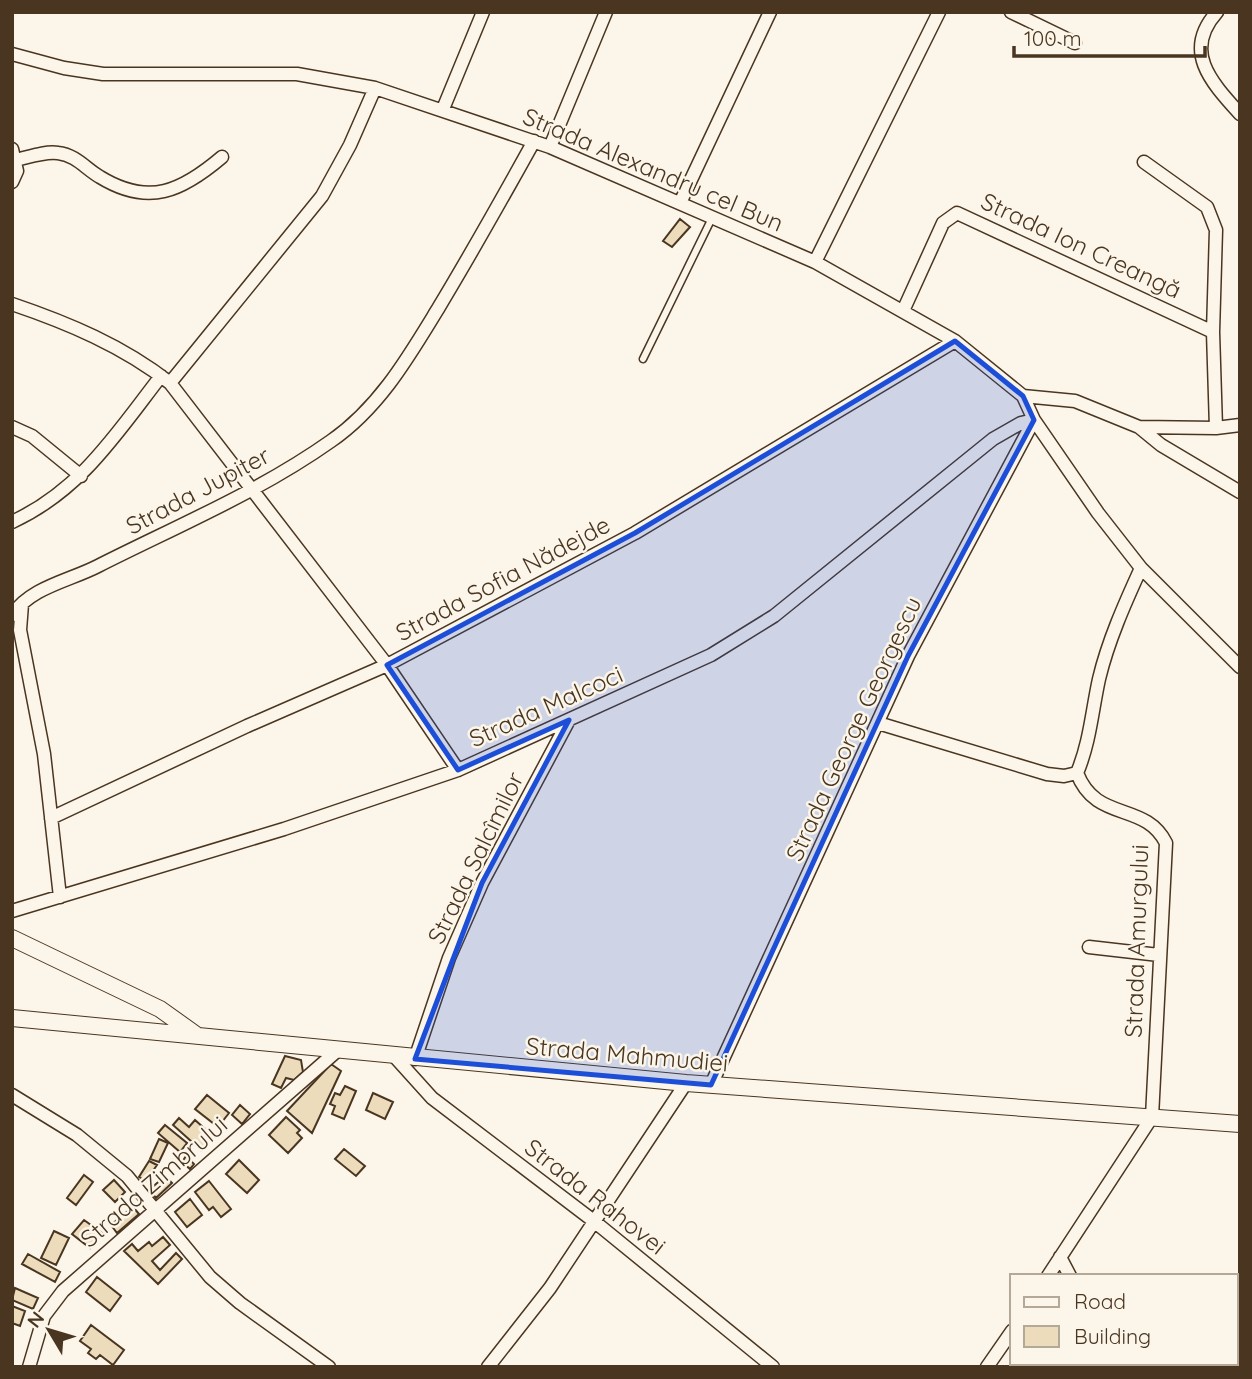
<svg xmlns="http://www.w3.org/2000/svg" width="1252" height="1379" font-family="Quicksand,sans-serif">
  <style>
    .building { fill: #ecdcbc; stroke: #4a3520; stroke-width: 2 }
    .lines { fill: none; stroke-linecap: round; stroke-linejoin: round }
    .lane-casing { stroke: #4a3520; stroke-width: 9 }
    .street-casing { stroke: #4a3520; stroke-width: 15 }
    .secondary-casing { stroke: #4a3520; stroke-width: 18 }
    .lane { stroke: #fbf6e9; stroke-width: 6 }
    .street { stroke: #fbf6e9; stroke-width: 12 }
    .secondary { stroke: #fbf6e9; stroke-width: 16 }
    .marked { fill: #1d4ed8; fill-opacity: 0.2; stroke: #1d4ed8; stroke-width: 5; stroke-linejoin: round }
    .labels { text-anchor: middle; stroke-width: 5; stroke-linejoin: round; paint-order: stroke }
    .street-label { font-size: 24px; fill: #4a3520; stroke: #fbf6e9 }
  </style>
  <rect width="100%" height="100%" fill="#fbf6e9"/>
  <path class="building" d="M 680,219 L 690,227 L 672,247 L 663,241 Z
    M 285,1056 L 301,1060 L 303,1072 L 294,1080 L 286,1078 L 281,1088 L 272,1084 Z
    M 331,1064 L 341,1071 L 312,1133 L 287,1111 Z
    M 345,1086 L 356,1091 L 344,1119 L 332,1114 L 335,1106 L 330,1104 L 335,1093 L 340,1095 Z
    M 373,1093 L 393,1102 L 385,1119 L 366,1110 Z
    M 207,1095 L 229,1113 L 218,1127 L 195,1109 Z
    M 240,1105 L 250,1114 L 242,1124 L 232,1115 Z
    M 286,1117 L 300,1130 L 297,1133 L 302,1138 L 288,1153 L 269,1135 Z
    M 179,1118 L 189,1127 L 195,1120 L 213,1136 L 201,1150 L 173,1125 Z
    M 165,1125 L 187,1143 L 180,1152 L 158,1133 Z
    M 159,1139 L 168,1143 L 159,1162 L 150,1159 Z
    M 344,1149 L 365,1166 L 356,1176 L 335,1159 Z
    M 186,1156 L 194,1164 L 190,1169 L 182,1162 Z
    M 239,1160 L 259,1180 L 247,1193 L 226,1174 Z
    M 149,1161 L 157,1165 L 146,1181 L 139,1177 Z
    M 84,1175 L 93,1182 L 76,1205 L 67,1198 Z
    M 165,1176 L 172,1183 L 156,1198 L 149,1190 Z
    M 114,1180 L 125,1192 L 115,1202 L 103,1190 Z
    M 209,1181 L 231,1209 L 221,1217 L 213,1207 L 209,1210 L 195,1192 Z
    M 190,1199 L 202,1215 L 187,1227 L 175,1212 Z
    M 133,1207 L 139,1214 L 117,1233 L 111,1225 Z
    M 84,1220 L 102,1233 L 90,1248 L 72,1234 Z
    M 54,1231 L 69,1238 L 56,1265 L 41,1258 Z
    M 163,1237 L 170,1245 L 152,1261 L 160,1270 L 176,1253 L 182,1259 L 158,1284 L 124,1251 L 132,1244 L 138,1251 L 149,1242 L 152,1246 Z
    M 28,1254 L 60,1272 L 55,1282 L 22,1264 Z
    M 97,1277 L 121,1296 L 110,1311 L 86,1292 Z
    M 15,1288 L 38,1298 L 33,1309 L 12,1300 Z
    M 12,1306 L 25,1311 L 20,1326 L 12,1323 Z
    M 91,1325 L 124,1350 L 113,1365 L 100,1355 L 96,1359 L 88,1353 L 91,1349 L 80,1341 Z"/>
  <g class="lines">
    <defs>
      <path id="lane" d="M 643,359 L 712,218"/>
      <path id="street" d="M 1011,12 L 1075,43
        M 1217,12 C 1182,51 1211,82 1240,114
        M 12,54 L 64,68 L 103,74 L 297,74 L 375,88 L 550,147 L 815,262 L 955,341 L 1023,396 L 1075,401 L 1139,427 L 1216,428 L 1240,425
        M 443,109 L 483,12
        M 550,147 L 606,12
        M 12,149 L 17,171 L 12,182
        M 16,160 C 29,157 45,151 58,153 C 76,155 86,169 100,177 C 149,207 182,191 222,157
        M 1144,162 L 1207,207 L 1216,230 L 1213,332 L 1216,428
        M 680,203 L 770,12
        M 815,262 L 939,12
        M 12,304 C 68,323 123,346 170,383 L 387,665 L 458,770
        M 903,311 L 943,223 L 957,213 L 1213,332
        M 170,383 L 322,196 L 350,145 L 375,88
        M 12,427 L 32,436 L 81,476
        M 1139,427 L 1161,445 L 1240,492
        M 12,522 C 81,490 116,434 161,376
        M 22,604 L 20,630 L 44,754 L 60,897
        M 12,615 C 31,587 69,581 98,566 C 175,527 259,492 331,441 C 380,407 409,356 439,307 C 472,252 503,197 534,141
        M 878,723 L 1047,774 L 1064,776 L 1077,773
        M 1077,773 C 1090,742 1092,711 1099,679 C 1108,641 1125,603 1141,568
        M 51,818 L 247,726 L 387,665 L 635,533 L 955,341
        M 12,911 L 284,829 L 458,770 L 711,655 L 774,616 L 993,439 L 1021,423 L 1034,420 L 1098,513 L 1141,568 L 1240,667
        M 1089,947 L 1159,955
        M 395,1057 L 432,1098 L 595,1222 L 773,1367
        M 415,1059 L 449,958 L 482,883 L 569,720
        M 711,1085 L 908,656 L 1034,420 L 1023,396
        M 12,1095 L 77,1135 L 127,1176 L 210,1277 L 240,1303 L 329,1367
        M 1060,1257 L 1070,1276
        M 1048,1276 L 1152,1117 L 1166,843 C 1145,801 1096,823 1077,773
        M 1236,1352 L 1240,1347
        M 1170,1363 L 1175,1367
        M 29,1367 L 44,1316 L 63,1291 L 338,1050
        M 488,1367 L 550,1288 L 686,1083
        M 987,1367 L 1012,1331
        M 1226,1367 L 1229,1363"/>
      <path id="secondary" d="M 12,938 L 160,1009 L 195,1034
        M 12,1018 L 686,1083 L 1240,1124"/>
    </defs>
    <use href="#lane" class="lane-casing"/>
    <use href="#street" class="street-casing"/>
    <use href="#secondary" class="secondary-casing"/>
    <use href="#lane" class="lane"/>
    <use href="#street" class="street"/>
    <use href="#secondary" class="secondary"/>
  </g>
  <path class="marked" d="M 955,341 L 1023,396 L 1034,420 L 908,656 L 711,1085 L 415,1059 L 482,883 L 569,720 L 458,770 L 387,665 L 635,533 Z"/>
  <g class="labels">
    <g class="street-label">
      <text transform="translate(653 170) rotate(23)" y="8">Strada Alexandru cel Bun</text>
      <text transform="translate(1081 246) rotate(25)" y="8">Strada Ion Creangă</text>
      <text transform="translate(198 491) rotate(-28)" y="8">Strada Jupiter</text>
      <text transform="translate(503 579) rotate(-28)" y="8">Strada Sofia Nădejde</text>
      <text transform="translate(546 707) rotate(-24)" y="8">Strada Malcoci</text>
      <text transform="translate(854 729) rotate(-65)" y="8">Strada George Georgescu</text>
      <text transform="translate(476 858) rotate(-64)" y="8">Strada Salcîmilor</text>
      <text transform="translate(1137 941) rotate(-88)" y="8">Strada Amurgului</text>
      <text transform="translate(627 1055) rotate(5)" y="8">Strada Mahmudiei</text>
      <text transform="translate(154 1182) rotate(-41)" y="8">Strada Zimbrului</text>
      <text transform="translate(595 1197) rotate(38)" y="8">Strada Rahovei</text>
    </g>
  </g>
  <rect width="1252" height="1379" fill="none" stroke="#4a3520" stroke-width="28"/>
  <rect x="1010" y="1274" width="228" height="91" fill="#fbf6e9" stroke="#b4a999" stroke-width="2"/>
  <rect x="1024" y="1297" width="35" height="10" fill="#fbf6e9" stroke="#b4a999" stroke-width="2"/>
  <text x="1074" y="1309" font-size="21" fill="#4a3520">Road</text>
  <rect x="1024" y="1326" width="35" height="21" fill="#ecdcbc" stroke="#b4a999" stroke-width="2"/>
  <text x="1074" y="1344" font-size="21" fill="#4a3520">Building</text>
  <g transform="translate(49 1330) rotate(308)" stroke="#fbf6e9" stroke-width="5" paint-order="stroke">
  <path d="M0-5L12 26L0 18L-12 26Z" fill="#4a3520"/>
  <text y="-10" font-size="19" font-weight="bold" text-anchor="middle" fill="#4a3520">N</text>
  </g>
  <path d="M1014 46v10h191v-10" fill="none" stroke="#4a3520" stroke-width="3.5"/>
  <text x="1024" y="46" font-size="21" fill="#4a3520" stroke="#fbf6e9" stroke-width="5" paint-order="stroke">100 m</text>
</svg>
